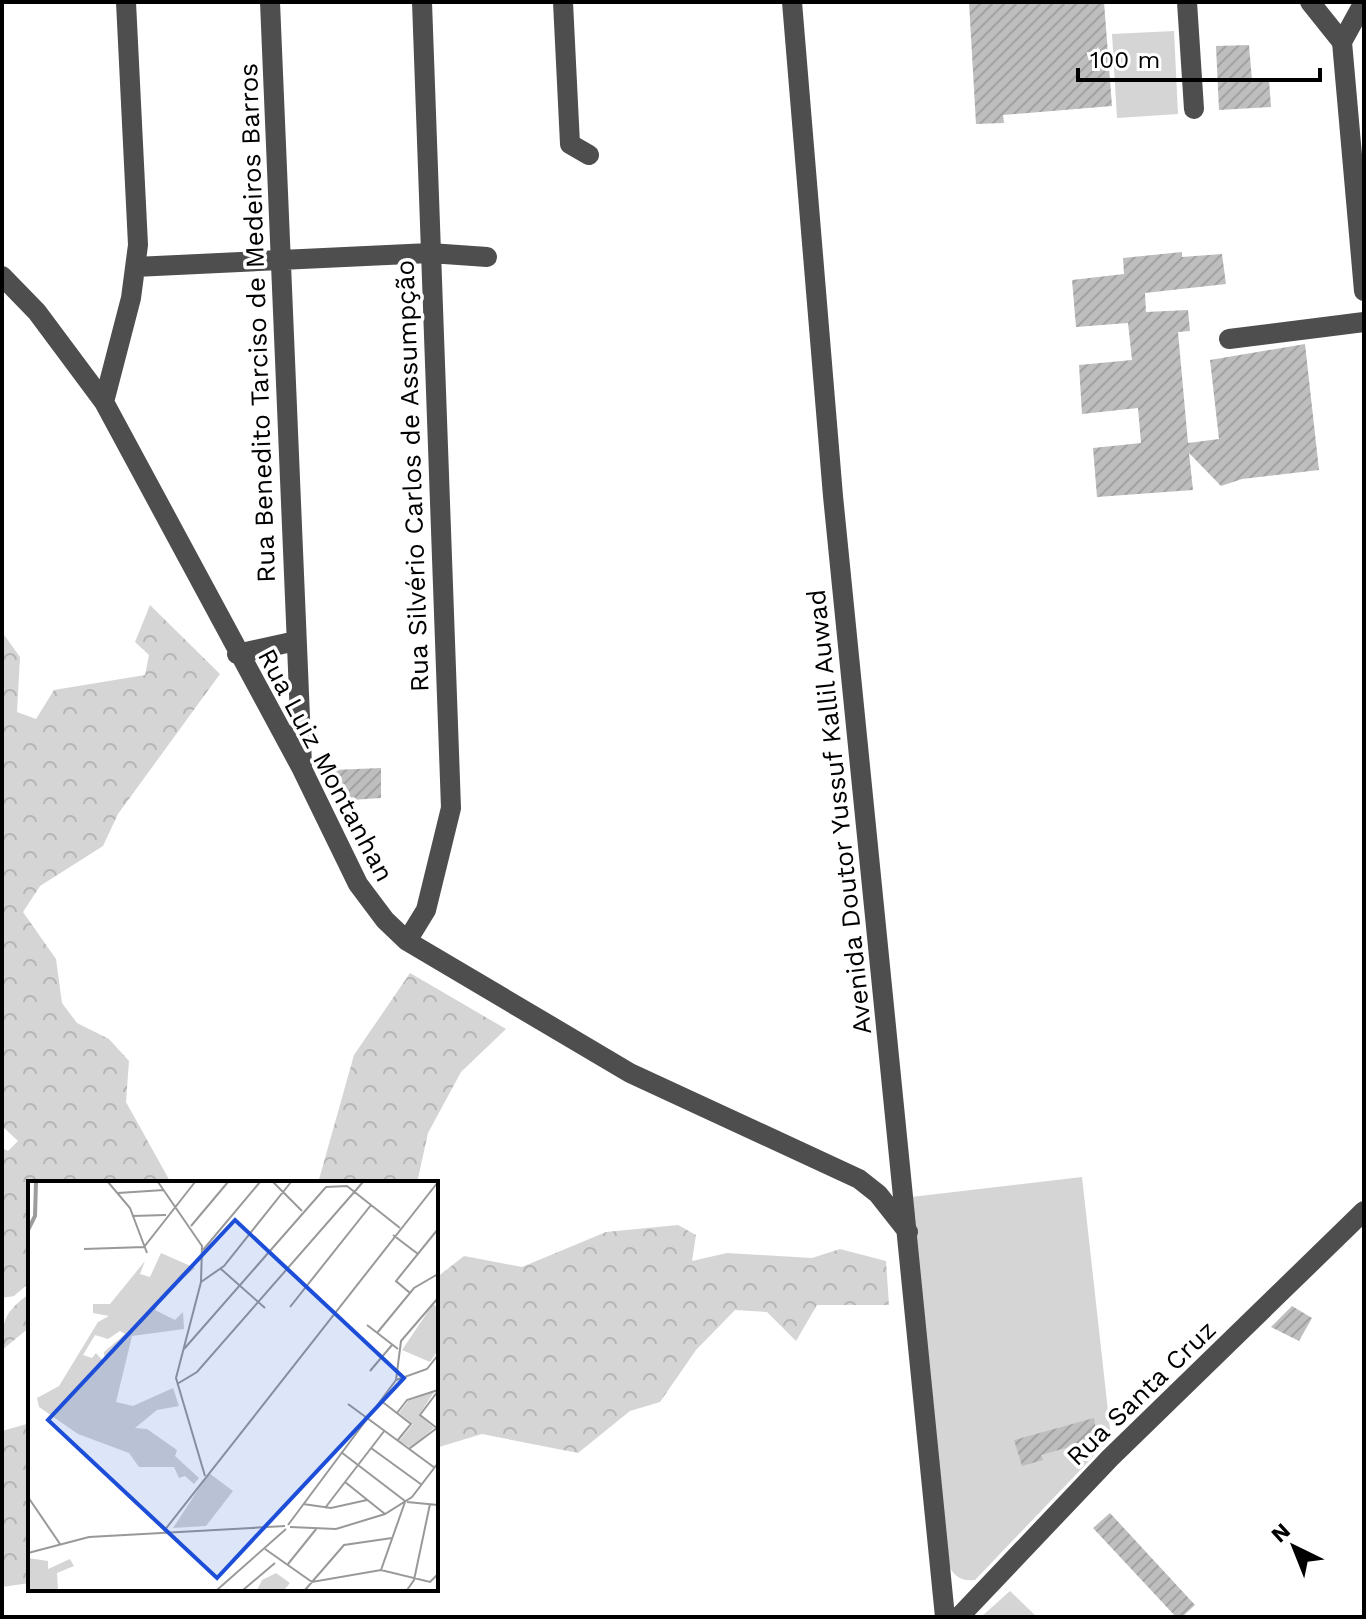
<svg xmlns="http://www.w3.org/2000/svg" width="1366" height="1619" font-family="'Work Sans',sans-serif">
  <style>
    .forest { fill: url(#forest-crowns) }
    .pitch { fill: #d5d5d5 }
    .building { fill: url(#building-hatch) }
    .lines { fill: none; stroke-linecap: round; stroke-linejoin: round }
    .minor { stroke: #4e4e4e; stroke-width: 20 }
    .labels { text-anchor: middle; stroke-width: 7; stroke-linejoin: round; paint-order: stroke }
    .street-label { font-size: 26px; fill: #000; stroke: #fff }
    .inset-river { fill: none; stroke: #9c9c9c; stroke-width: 4 }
    .inset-road { fill: none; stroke: #999; stroke-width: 2 }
    .view { fill: #1d4ed8; fill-opacity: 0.15; stroke: #1d4ed8; stroke-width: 4 }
    .inset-edge { fill: none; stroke: #000; stroke-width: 4 }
  </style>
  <defs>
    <pattern id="forest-crowns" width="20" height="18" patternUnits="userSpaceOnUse" patternTransform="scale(2)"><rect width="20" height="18" fill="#d5d5d5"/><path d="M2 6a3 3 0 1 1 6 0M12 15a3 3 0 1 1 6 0" fill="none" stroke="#b5b5b5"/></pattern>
    <pattern id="building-hatch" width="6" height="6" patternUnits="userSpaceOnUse" patternTransform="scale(2)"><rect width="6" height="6" fill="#bebebe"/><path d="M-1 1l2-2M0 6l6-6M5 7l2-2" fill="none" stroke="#a2a2a2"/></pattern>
  </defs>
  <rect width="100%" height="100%" fill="#fff"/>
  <path class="forest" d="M 150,605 L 220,674 L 118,814 L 103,846 L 40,886 L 23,912 L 56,959 L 62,1003 L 77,1023 L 109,1039 L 129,1061 L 126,1102 L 171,1183 L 30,1183 L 30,1282 L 14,1296 L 2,1298 L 2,1148 L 8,1151 L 18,1141 L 2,1126 L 2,632 L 20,657 L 17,712 L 36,719 L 54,690 L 145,675 L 149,655 L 135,642 Z
    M 410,973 L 506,1029 L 461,1072 L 428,1133 L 417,1183 L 318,1183 L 354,1055 Z
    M 678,1225 L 696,1235 L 692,1261 L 727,1253 L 812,1258 L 840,1249 L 886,1261 L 889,1305 L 817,1305 L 796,1341 L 767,1312 L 735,1310 L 696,1350 L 660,1402 L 630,1411 L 578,1453 L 482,1434 L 436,1448 L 436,1278 L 464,1256 L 522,1267 L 606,1232 Z
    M 30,1293 L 30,1327 L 2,1350 C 2,1319 5,1312 30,1293 Z
    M 30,1423 L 30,1583 L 2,1587 L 2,1431 Z"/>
  <path class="pitch" d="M 1174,31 L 1178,114 L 1117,118 L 1112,34 Z
    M 1082,1177 L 1111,1438 L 975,1580 C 961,1581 957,1578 949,1567 L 911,1197 Z
    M 1010,1591 L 1037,1617 L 981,1617 Z"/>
  <path class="building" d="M 969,2 L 1104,2 L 1112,106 L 1003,115 L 1004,123 L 976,124 Z
    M 1249,45 L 1252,80 L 1269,80 L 1271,107 L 1219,110 L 1216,46 Z
    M 1182,252 L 1182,257 L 1222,254 L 1226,284 L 1145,293 L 1146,312 L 1188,310 L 1190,331 L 1178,332 L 1188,443 L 1219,439 L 1210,360 L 1305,344 L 1319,470 L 1242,479 L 1221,486 L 1189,453 L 1193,490 L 1097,497 L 1093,448 L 1141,443 L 1138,408 L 1082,414 L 1079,365 L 1132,360 L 1128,323 L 1076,327 L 1072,280 L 1124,274 L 1123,258 Z
    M 381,768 L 381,798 L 336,801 L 333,770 Z
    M 1292,1306 L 1312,1318 L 1299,1341 L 1271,1327 Z
    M 1094,1418 L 1097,1439 L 1041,1455 L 1043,1460 L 1022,1466 L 1014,1440 Z
    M 1110,1513 L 1195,1605 L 1182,1617 L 1176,1617 L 1093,1528 Z"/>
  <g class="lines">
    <path class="minor" d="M 270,2 L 302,765
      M 563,2 L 570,144 L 589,155
      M 792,2 L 833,496 L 945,1617
      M 1187,2 L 1194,109
      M 1310,2 L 1342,42
      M 1364,2 L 1342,42 L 1364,291
      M 135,267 L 430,253 L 487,257
      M 2,276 L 37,312 L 104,402 L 302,769 L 358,884 L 385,920 L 407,941 L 630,1073 L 859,1179 L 878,1194 L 908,1232
      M 1229,339 L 1364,322
      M 104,402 L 131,298 L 138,245 L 126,2
      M 237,654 L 296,641
      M 407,941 L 426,910 L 451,808 L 422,2
      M 959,1617 L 1110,1458 L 1364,1211"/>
  </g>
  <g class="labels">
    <g class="street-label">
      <text transform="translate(257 323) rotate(-92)" y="9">Rua Benedito Tarciso de Medeiros Barros</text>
      <text transform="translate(412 476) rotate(-92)" y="9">Rua Silvério Carlos de Assumpção</text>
      <text transform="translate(326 765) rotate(62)" y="9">Rua Luiz Montanhan</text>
      <text transform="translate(839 812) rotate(-96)" y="9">Avenida Doutor Yussuf Kallil Auwad</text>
      <text transform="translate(1141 1393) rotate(-44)" y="9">Rua Santa Cruz</text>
    </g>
  </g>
  <g transform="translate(28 1181)">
    <rect width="410" height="410" fill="#fff"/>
    <path d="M 133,72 L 167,87 L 135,115 L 127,129 L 147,139 L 155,131 L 156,148 L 104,155 L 88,221 L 105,225 L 145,207 L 151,225 L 129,229 L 107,247 L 119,248 L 149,269 L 147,275 L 171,297 L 166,303 L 157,295 L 151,297 L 146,286 L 111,286 L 101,272 L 50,253 L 11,226 L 9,217 L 31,205 L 70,141 L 81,135 L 65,132 L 65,123 L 82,123 L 117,80 L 112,93 L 122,96 ZM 92,150 L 97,153 L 76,171 L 77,182 L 68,172 L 64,177 L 55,174 L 67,154 L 80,158 ZM 406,211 L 391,234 L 406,247 L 383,267 L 371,260 L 385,243 L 371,232 L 380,220 ZM 0,377 L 20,380 L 20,388 L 42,378 L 46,385 L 29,392 L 30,409 L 0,409 ZM 248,392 L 262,402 L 256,409 L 229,409 L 234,399 Z" fill="#d5d5d5" fill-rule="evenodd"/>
    <path d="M 405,123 L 410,127 L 410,169 L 402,181 L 374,169 ZM 181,292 L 205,310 L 178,345 L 145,347 Z" fill="#d5d5d5"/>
    <path class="inset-river" d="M 0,49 L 7,35 L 8,1"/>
    <path class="inset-road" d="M 80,1 L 102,27 L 119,72M 130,1 L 174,65 L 173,101 L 148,197 L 177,295M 245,1 L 274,30M 90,12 L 136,9M 104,35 L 138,34M 163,45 L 200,1M 365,54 L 390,73M 56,68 L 116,66 L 167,1M 175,69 L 232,1M 193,88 L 237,127M 173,101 L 196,85 L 263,1M 382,112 L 368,100 L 410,48M 262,126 L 343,24M 339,144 L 370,168M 349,152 L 386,107 L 410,93M 156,168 L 298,6 L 319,5 L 372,47M 342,190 L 364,164M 368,199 L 373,160 L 410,117M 149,203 L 169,191 L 335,1M 410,210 L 392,234 L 410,248M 352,219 L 383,243 L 369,260M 320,223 L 407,287M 369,232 L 379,219 L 410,209M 343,267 L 394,304M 381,268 L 409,247M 313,271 L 377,320M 317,301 L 357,333M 0,316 L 32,363M 379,321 L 410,324M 275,323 L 303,327 L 339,319M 297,327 L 357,249M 260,344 L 368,199 L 399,188 L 410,174M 262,346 L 308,348 L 357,333 L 384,316 L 410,282M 136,350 L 410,1M 237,368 L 284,401 L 353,389 L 402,401 L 410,393M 0,372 L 61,356 L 257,345M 260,383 L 289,347M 353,389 L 377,321M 189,409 L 258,348M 215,409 L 247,382M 277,409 L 316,364 L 364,357M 379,409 L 386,399 L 402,323"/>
    <path class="view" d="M 207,39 L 376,197 L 189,397 L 20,239 Z"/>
    <rect width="410" height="410" class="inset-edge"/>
  </g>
  <rect width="1366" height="1619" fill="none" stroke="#000000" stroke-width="8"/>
  <g transform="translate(1294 1547) rotate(317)" stroke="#ffffff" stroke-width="6" paint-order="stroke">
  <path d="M0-6L14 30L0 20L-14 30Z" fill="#000000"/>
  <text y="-12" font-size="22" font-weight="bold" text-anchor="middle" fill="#000000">N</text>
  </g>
  <path d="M1078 68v12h242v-12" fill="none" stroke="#000000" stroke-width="4"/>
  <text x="1090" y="68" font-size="24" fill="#000000" stroke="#ffffff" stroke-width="6" paint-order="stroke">100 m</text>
</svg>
